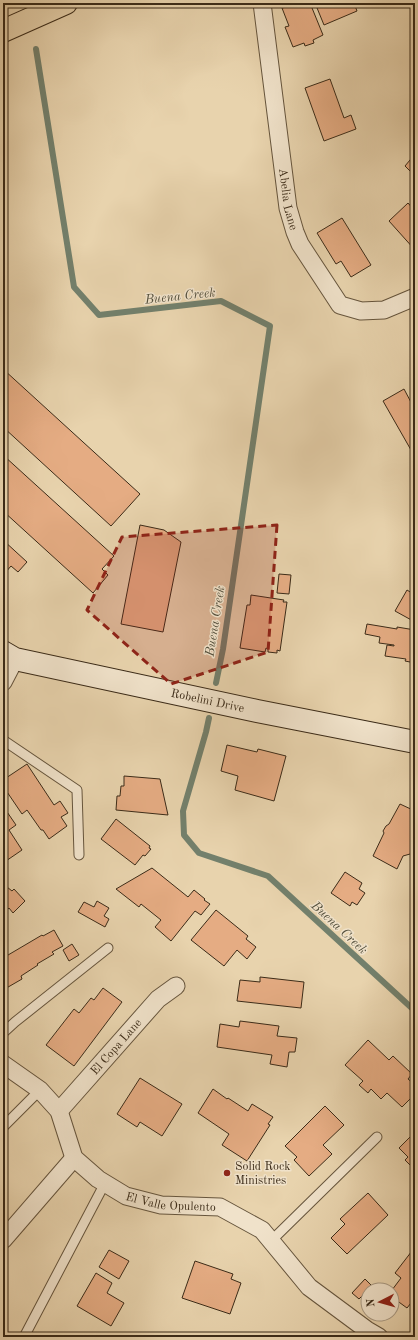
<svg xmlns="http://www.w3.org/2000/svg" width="418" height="1340" font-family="'Old Standard TT',serif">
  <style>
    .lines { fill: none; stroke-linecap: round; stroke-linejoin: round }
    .stream { stroke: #73806c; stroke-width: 6 }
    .building { fill: #e5ac83; stroke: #3b2b18 }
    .lane-casing { stroke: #66553d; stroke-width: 11 }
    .street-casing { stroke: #66553d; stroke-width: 19 }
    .secondary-casing { stroke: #3b2b18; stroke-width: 24 }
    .primary-casing { stroke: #3b2b18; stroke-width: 24 }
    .lane { stroke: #f0e2ca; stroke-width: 9 }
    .street { stroke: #f0e2ca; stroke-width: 17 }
    .secondary { stroke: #f0e2ca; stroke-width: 22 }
    .primary { stroke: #e8d3ad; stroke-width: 22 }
    .marked { fill: #8f2418; fill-opacity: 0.2; stroke: #8f2418; stroke-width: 3; stroke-dasharray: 8 5; stroke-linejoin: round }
    .poi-dot { fill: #8f2418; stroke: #f0e2ca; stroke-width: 1.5 }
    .labels { text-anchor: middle; stroke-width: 3; stroke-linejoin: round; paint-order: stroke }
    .street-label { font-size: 12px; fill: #3b2b18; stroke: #f0e2ca }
    .poi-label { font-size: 12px; fill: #3b2b18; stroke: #f0e2ca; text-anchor: start }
    .water-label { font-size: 13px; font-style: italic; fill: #524e3b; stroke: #f0e2ca }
  </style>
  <rect width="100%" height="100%" fill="#e8d3ad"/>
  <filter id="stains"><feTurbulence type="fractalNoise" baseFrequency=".005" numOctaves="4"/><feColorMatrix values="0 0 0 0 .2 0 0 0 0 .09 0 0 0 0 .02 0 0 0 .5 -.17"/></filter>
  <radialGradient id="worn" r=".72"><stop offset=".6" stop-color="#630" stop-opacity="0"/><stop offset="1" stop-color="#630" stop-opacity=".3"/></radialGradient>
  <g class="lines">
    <path class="stream" d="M 36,49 L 74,287 L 99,315 L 221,301 L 270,326 L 223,649 L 216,683
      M 209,718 L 206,732 L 183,811 L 184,835 L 199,853 L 268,876 L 415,1011"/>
  </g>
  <path class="building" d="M 285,3 L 310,3 L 323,35 L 313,40 L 314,43 L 305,46 L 304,43 L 293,47 L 285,27 L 289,26 L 282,8 L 287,7 Z
    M 315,3 L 354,3 L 357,11 L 324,25 Z
    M 330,79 L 344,118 L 351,115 L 356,129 L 324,141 L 305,88 Z
    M 415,154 L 415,176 L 405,166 Z
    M 408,203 L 415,211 L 415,250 L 389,221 Z
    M 342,218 L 371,265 L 351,277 L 341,261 L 336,264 L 317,233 Z
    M 3,369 L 140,494 L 111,526 L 3,427 Z
    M 404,389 L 413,406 L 415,404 L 415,447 L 411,450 L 383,401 Z
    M 3,455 L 114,556 L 102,569 L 108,575 L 93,593 L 3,511 Z
    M 140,525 L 164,530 L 181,542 L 163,632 L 121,624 Z
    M 3,540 L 27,562 L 18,572 L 11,566 L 5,573 L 3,571 Z
    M 279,574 L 291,575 L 289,594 L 277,593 Z
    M 407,590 L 415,595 L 415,622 L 395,611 Z
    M 251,595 L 284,600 L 283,602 L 287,602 L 280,651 L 277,650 L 277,653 L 268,652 L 268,649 L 266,648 L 265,652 L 240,648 L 247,605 L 250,605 Z
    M 367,624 L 397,629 L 397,627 L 415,630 L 415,663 L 405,661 L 406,659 L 385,656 L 387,645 L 394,646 L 394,645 L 379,643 L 380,637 L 365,634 Z
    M 227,745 L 257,752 L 258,749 L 286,756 L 274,801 L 235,790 L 238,776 L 221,771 Z
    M 27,764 L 54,805 L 60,801 L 68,813 L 61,817 L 67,826 L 49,839 L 43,830 L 41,830 L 27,810 L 22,814 L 3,786 L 3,783 L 7,780 L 6,778 Z
    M 124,776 L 160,779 L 168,815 L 116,810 L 117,796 L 120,796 L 121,786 L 124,786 Z
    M 400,804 L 415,811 L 415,856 L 410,854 L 403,856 L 397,869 L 373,856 L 384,833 L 383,831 L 386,826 L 389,824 Z
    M 3,806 L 16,825 L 9,830 L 22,850 L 3,863 Z
    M 116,819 L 150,846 L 149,848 L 151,849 L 145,856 L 143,855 L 135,865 L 101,839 Z
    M 152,868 L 188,897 L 194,890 L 205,899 L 204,900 L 210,904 L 201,915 L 195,911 L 171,941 L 155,927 L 161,920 L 141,904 L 139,907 L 116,889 Z
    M 345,872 L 362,883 L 359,889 L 365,893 L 357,905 L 352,902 L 350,906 L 331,893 Z
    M 7,887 L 12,891 L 14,889 L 25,901 L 13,913 L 9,908 L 7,910 L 3,906 L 3,891 Z
    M 97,901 L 109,908 L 104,916 L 109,919 L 105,927 L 78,912 L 84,902 L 94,907 Z
    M 216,910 L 248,936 L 246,939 L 256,947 L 247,959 L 237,950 L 224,966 L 191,940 Z
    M 54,930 L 63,946 L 52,952 L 54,954 L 37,964 L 38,965 L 21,976 L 22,979 L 3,990 L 3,958 L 42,935 L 43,936 Z
    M 72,944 L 79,955 L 69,961 L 63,950 Z
    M 260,977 L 304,982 L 301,1008 L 237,1001 L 240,980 L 260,982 Z
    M 103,988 L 122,1002 L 74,1066 L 46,1045 L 74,1009 L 79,1013 L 91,998 L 94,1000 Z
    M 240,1021 L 279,1026 L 277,1036 L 297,1038 L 295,1052 L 289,1052 L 287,1067 L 270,1064 L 272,1055 L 217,1047 L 220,1024 L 239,1027 Z
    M 368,1040 L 389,1060 L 393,1056 L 412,1074 L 408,1079 L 415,1085 L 415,1094 L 402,1107 L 387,1093 L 381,1099 L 371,1089 L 368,1093 L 359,1085 L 363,1081 L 345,1065 Z
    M 140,1078 L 182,1104 L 162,1136 L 140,1122 L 137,1127 L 117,1114 Z
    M 213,1089 L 227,1099 L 228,1098 L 248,1111 L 252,1104 L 273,1117 L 268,1124 L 270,1125 L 247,1161 L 222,1145 L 229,1134 L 198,1113 Z
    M 325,1106 L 344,1125 L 323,1145 L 332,1154 L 309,1176 L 294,1160 L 297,1157 L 285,1146 Z
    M 415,1132 L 415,1165 L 412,1163 L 410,1165 L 405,1160 L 408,1157 L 399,1148 Z
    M 368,1193 L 388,1215 L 347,1254 L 331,1238 L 345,1224 L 340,1219 Z
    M 415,1247 L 415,1298 L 407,1308 L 392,1297 L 392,1290 L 401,1278 L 395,1273 Z
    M 109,1250 L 129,1261 L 119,1279 L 99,1267 Z
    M 195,1261 L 233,1274 L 231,1279 L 241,1283 L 230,1314 L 182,1298 Z
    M 96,1273 L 112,1283 L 107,1293 L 124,1303 L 111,1326 L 77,1306 Z
    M 365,1279 L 372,1286 L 359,1299 L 352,1293 Z"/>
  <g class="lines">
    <defs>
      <path id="lane" d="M 3,740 L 77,790 L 79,855
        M 3,1033 L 15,1022 L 108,948
        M 3,1127 L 40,1090
        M 271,1241 L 377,1137
        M 24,1337 L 105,1183"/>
      <g id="street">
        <path id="s1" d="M 262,3 L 288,208 L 295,232 L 300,244 L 340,305 L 361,311 L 384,310 L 415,297"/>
        <path d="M 3,682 L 15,659"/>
        <path id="s2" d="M 3,1064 L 40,1090 L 59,1111 L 74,1158 L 98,1179 L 126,1196 L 161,1205 L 220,1207 L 262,1230 L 309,1287 L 367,1330 L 379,1337"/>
        <path id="s3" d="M 59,1111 L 158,999 L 176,986"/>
        <path d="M 3,1240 L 74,1158"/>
      </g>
      <g id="secondary">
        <path id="s4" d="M 3,652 L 15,659 L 257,711 L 415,742"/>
      </g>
      <path id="primary" d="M 3,31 L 66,3"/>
    </defs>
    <use href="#lane" class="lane-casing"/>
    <use href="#street" class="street-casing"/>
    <use href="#secondary" class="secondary-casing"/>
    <use href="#primary" class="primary-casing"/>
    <use href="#lane" class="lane"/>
    <use href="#street" class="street"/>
    <use href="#secondary" class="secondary"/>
    <use href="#primary" class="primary"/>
  </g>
  <path class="marked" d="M 277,525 L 268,652 L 171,684 L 87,610 L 122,537 Z"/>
  <circle class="poi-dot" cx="227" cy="1173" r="4"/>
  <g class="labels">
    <g class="street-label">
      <text dy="4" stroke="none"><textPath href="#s1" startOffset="198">Abelia Lane</textPath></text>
      <text dy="4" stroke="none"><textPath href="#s4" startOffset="211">Robelini Drive</textPath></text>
      <text dy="4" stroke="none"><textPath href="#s3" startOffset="86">El Copa Lane</textPath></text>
      <text dy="4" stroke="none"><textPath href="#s2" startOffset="233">El Valle Opulento</textPath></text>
    </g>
    <g class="poi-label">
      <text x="235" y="1170">Solid Rock<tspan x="235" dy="14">Ministries</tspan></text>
    </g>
    <g class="water-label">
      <text transform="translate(180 295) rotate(-6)" y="5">Buena Creek</text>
      <text transform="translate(214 621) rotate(-81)" y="5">Buena Creek</text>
      <text transform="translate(340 927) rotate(43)" y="5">Buena Creek</text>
    </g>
  </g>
  <rect width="418" height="1340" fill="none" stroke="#e8d3ad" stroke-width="16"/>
  <rect x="4" y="4" width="410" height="1332" fill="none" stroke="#3b2b18" stroke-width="2"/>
  <rect x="8" y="8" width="402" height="1324" fill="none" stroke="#3b2b18"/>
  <g transform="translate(380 1302) rotate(264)"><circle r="19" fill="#f0e2ca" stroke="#a89983"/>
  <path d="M0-3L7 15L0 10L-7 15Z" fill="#8f2418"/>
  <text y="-6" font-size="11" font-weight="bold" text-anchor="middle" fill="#3b2b18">N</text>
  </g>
  <rect width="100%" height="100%" filter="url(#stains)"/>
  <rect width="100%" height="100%" fill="url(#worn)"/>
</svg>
